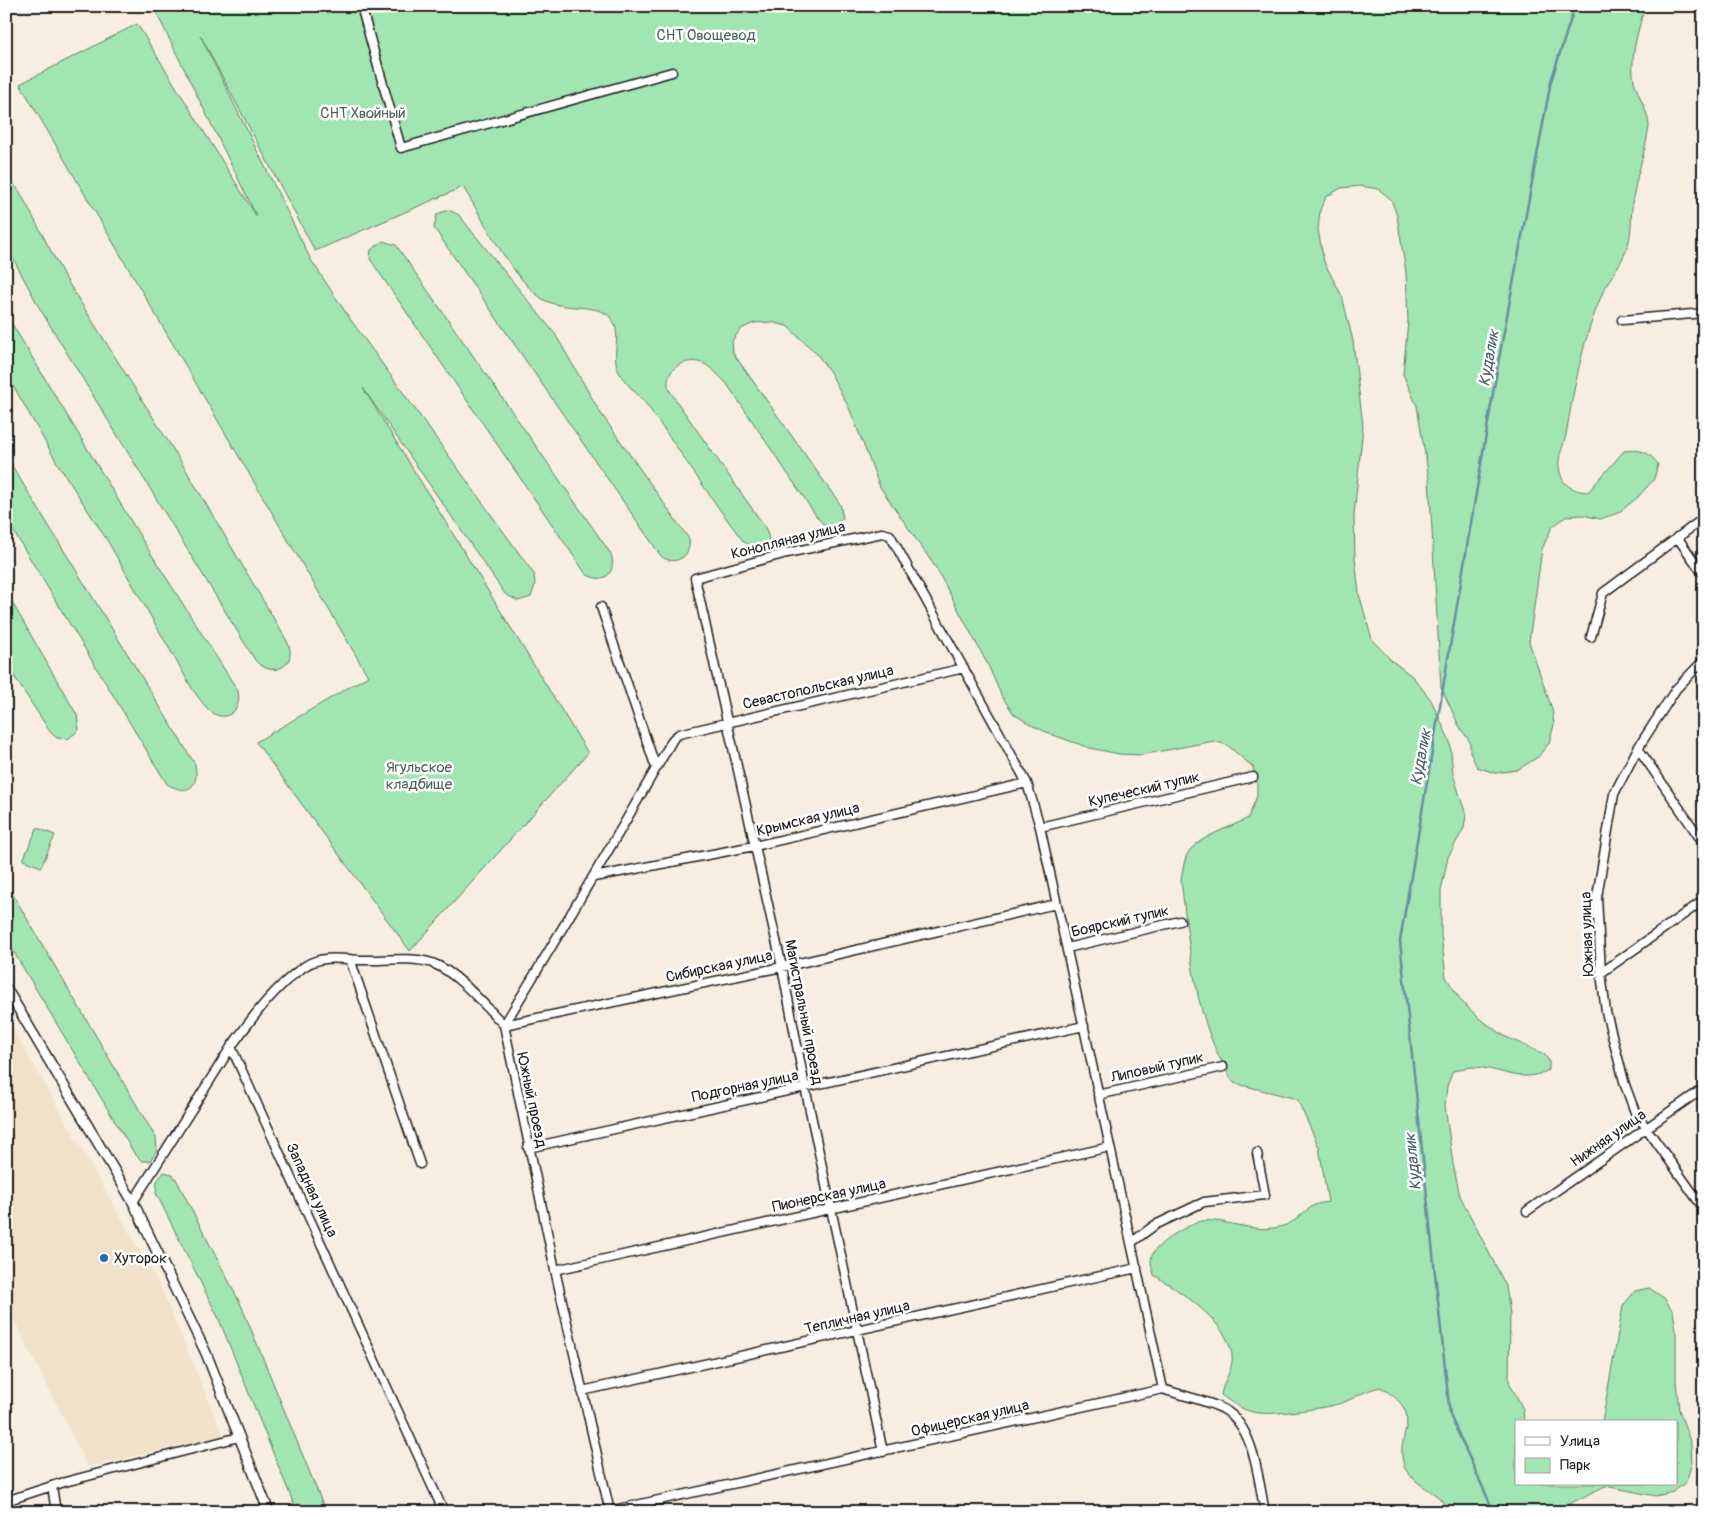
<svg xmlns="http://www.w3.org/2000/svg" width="1710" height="1518" font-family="Pangolin,sans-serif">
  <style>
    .built { fill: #f1e1ca }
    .green { fill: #a1e6b2; stroke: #5e8167 }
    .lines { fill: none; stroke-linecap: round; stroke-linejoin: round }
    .stream { stroke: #688da2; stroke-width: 2.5 }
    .minor-casing { stroke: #1c1c1c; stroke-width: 11 }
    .tertiary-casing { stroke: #1c1c1c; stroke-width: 12 }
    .minor { stroke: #fff; stroke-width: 8 }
    .tertiary { stroke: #fff; stroke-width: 9 }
    .poi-dot { fill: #1f6fb2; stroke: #fff; stroke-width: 2 }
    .labels { text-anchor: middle; stroke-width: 5; stroke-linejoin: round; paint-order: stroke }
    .park-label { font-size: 15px; fill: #4b6350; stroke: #fff }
    .street-label { font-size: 15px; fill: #1c1c1c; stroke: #fff }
    .poi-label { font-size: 15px; fill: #1c1c1c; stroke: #fff; text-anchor: start }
    .water-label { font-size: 16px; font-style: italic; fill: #485e6a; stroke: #fff }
  </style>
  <rect width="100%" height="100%" fill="#f7ede0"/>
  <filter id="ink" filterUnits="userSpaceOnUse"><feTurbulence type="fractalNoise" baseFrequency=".02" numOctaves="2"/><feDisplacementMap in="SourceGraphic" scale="10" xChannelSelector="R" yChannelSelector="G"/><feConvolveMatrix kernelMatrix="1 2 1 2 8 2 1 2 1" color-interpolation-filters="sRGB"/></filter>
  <g filter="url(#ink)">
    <path class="built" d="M 6,1017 L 160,1286 L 223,1435 L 88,1467 L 6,1304 Z"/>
    <path class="green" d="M 161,6 L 1645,6 C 1639,28 1631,52 1633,75 C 1635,92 1648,108 1649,126 C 1646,149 1638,170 1634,193 C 1630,210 1633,228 1628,245 C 1623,263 1610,276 1603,292 C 1583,337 1574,388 1566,435 C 1563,449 1556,458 1560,472 C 1563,487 1575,491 1588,492 L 1624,451 C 1640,449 1648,451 1658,464 L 1654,479 L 1638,497 L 1618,513 L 1600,519 L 1583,515 L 1567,516 L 1552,527 L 1542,549 L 1529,642 L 1552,709 L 1554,725 L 1549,743 L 1538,757 L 1517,770 L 1495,773 L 1477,767 L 1470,752 L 1470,742 L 1459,726 L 1441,687 L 1429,478 L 1417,406 L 1403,374 L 1408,321 L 1406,272 L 1397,216 L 1391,199 L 1378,189 L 1360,186 L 1341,188 L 1326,197 L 1320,210 L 1318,230 L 1324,262 L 1342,296 L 1353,341 L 1363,426 L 1354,515 L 1355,558 L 1359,594 L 1372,640 L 1391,660 L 1413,677 L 1431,700 L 1450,742 L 1453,774 L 1466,815 L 1464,828 L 1448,857 L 1441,891 L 1441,935 L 1446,977 L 1461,1001 L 1480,1019 L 1506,1037 L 1544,1054 L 1549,1061 L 1549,1070 C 1519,1085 1500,1067 1472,1067 C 1466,1067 1459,1070 1453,1071 L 1447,1086 L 1445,1106 L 1453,1164 L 1460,1196 L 1506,1286 L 1510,1314 L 1509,1382 L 1523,1409 L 1524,1422 L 1516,1422 L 1516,1484 L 1676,1484 L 1676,1422 L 1602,1422 L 1623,1306 L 1635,1291 L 1649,1288 L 1664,1298 L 1673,1311 L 1676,1330 L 1676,1381 L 1679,1410 L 1691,1444 L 1692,1463 L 1686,1482 L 1673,1492 L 1656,1496 L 1605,1486 L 1553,1512 L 1446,1512 C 1448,1495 1413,1486 1405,1468 C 1391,1433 1431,1417 1380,1387 C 1366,1390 1357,1397 1344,1402 C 1329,1408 1276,1415 1259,1413 C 1245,1412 1232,1403 1221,1395 C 1223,1381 1234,1369 1232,1355 C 1228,1322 1180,1291 1154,1275 C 1152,1268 1150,1262 1152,1256 C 1156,1243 1189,1224 1202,1221 C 1221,1218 1251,1232 1274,1228 C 1297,1224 1297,1216 1313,1206 C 1317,1203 1323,1203 1328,1202 L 1319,1147 L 1297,1099 L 1234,1083 C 1194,1023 1190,950 1181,880 C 1183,870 1184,857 1190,850 C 1203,835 1230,828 1248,818 L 1257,796 L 1257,783 L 1253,767 L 1227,745 L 1214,741 L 1141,755 L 1119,754 L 1090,748 L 1053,735 L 1031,725 L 1014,714 L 1002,697 L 988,665 L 936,568 L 880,487 L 850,410 L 830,372 L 817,354 L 787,326 L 771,322 L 754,323 L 741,329 L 732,341 L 733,353 L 840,504 L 843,518 L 831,528 L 824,525 L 817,517 L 727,384 C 720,377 712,367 702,363 C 687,358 667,366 668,385 C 668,389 672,394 675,399 L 765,527 C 768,535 771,541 766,549 L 760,552 L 743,541 C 710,498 681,452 649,408 C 640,395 625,385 618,370 C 611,353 623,333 611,318 C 599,302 560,312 541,298 C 510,275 484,220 463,187 L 315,251 L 200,35 L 311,260 L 350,319 L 534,574 L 535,585 L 531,597 L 518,601 L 505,594 L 363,388 L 588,753 L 410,951 L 256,742 L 368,676 L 20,84 L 137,24 L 257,217 L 159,18 L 157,13 Z
      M 6,175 L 20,192 L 64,276 L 183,465 L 287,641 C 299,664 274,681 255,660 L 40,309 L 6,245 Z
      M 449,210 L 459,215 L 466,224 L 555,334 L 600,412 L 689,539 C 692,557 674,567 661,556 L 434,228 L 437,214 Z
      M 383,241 L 396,245 L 611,554 C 617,574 603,585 586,574 L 370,259 L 371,250 Z
      M 6,314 L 143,541 L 238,691 C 239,699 239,707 233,712 C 216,726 202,702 193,690 L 107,540 L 56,461 L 6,373 Z
      M 6,456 L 195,764 C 200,788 187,796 167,784 L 6,519 Z
      M 6,592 L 77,715 L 79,730 L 68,739 L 57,738 L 51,733 L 6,664 Z
      M 37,828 L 55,835 L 41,867 L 23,860 Z
      M 6,883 L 156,1138 L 157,1150 L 150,1161 L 142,1161 L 134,1153 L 6,939 Z
      M 164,1172 L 172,1174 L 176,1179 L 241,1305 L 326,1512 L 297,1512 L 218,1317 L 156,1193 L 157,1181 Z"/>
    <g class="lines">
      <path class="stream" d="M 1494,1512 L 1450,1415 L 1400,941 L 1498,364 L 1551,81 L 1575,6"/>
      <defs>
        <path id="minor" d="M 361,6 L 401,148 L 672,72
          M 6,74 L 7,78
          M 1622,320 L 1704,313
          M 1677,537 L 1704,575
          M 601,607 L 656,768
          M 1591,637 L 1603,593 L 1704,518
          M 1704,660 L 1676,689 L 1638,748 L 1614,794 L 1597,897 L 1601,973 L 1606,1012 L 1625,1085 L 1635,1112 L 1704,1209
          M 1638,748 L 1704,844
          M 1040,827 L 1253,777
          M 594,877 L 754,846 L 1027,783
          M 1067,948 L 1180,921
          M 350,959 L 420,1164
          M 1601,973 L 1704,900
          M 231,1047 C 252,1018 275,986 305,966 C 322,955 341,959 360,960 C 383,961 410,956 432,963 C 457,972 485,1006 504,1025 L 782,967 L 1056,904
          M 1098,1095 L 1223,1067
          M 528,1148 L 1084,1026
          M 133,1202 L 231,1047 L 444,1512
          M 1527,1211 L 1704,1088
          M 1132,1242 L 1155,1225 L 1204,1202 L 1265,1195 L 1257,1153
          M 555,1270 L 1110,1147
          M 582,1391 L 1137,1268
          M 883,1452 L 805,1087 L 782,967 L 695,578 L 787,553 L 882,533 L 890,535 L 1027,783 L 1040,827 L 1163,1389
          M 52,1486 L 56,1512
          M 6,1501 L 61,1483 L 239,1437
          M 609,1511 L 1163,1389 C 1182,1396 1207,1400 1225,1410 C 1255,1428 1258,1480 1265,1512
          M 610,1512 L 555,1270 L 504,1025 C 562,930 618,835 673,739 L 679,734 L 964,668"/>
        <path id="tertiary" d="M 6,988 L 133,1202 L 206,1353 L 269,1512"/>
      </defs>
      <use href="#minor" class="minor-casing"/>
      <use href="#tertiary" class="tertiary-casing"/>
      <use href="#minor" class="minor"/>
      <use href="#tertiary" class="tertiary"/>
    </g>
  </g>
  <circle class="poi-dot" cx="104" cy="1258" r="5"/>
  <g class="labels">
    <g class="park-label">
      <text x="706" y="40">СНТ Овощевод</text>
      <text x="363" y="118">СНТ Хвойный</text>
      <text x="419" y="772">Ягульское<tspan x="419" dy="17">кладбище</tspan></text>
    </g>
    <g class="street-label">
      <text transform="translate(788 540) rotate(-14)" y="5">Конопляная улица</text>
      <text transform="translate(818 687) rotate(-13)" y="5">Севастопольская улица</text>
      <text transform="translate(1144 789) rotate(-13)" y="5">Купеческий тупик</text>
      <text transform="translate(808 819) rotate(-13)" y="5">Крымская улица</text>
      <text transform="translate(1120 921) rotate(-13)" y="5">Боярский тупик</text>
      <text transform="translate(1587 934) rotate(-92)" y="5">Южная улица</text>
      <text transform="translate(719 966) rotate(-12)" y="5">Сибирская улица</text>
      <text transform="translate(804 1012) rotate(79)" y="5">Магистральный проезд</text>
      <text transform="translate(1157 1067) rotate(-13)" y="5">Липовый тупик</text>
      <text transform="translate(745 1086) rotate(-12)" y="5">Подгорная улица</text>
      <text transform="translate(532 1100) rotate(78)" y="5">Южный проезд</text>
      <text transform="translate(1608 1138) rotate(-35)" y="5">Нижняя улица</text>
      <text transform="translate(312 1190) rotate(65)" y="5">Западная улица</text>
      <text transform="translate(829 1195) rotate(-12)" y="5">Пионерская улица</text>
      <text transform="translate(857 1317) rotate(-13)" y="5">Тепличная улица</text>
      <text transform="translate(970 1418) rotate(-13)" y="5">Офицерская улица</text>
    </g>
    <g class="poi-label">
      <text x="114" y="1263">Хуторок</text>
    </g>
    <g class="water-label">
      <text transform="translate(1488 358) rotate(-80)" y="6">Кудалик</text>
      <text transform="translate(1420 757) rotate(-80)" y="6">Кудалик</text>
      <text transform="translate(1412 1162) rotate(-96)" y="6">Кудалик</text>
    </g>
  </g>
  <rect width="1710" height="1518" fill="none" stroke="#fff" stroke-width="25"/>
  <rect x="12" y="12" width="1685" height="1493" fill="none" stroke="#1c1c1c" stroke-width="2" filter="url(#ink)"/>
  <rect x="1515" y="1420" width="162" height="65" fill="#ffffff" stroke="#a4a4a4"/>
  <rect x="1525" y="1437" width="25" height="8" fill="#ffffff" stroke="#a4a4a4"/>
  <text x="1560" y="1446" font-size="15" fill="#1c1c1c">Улица</text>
  <rect x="1525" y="1458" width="25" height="15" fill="#a1e6b2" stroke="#a4a4a4"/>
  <text x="1560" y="1470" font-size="15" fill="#1c1c1c">Парк</text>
</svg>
